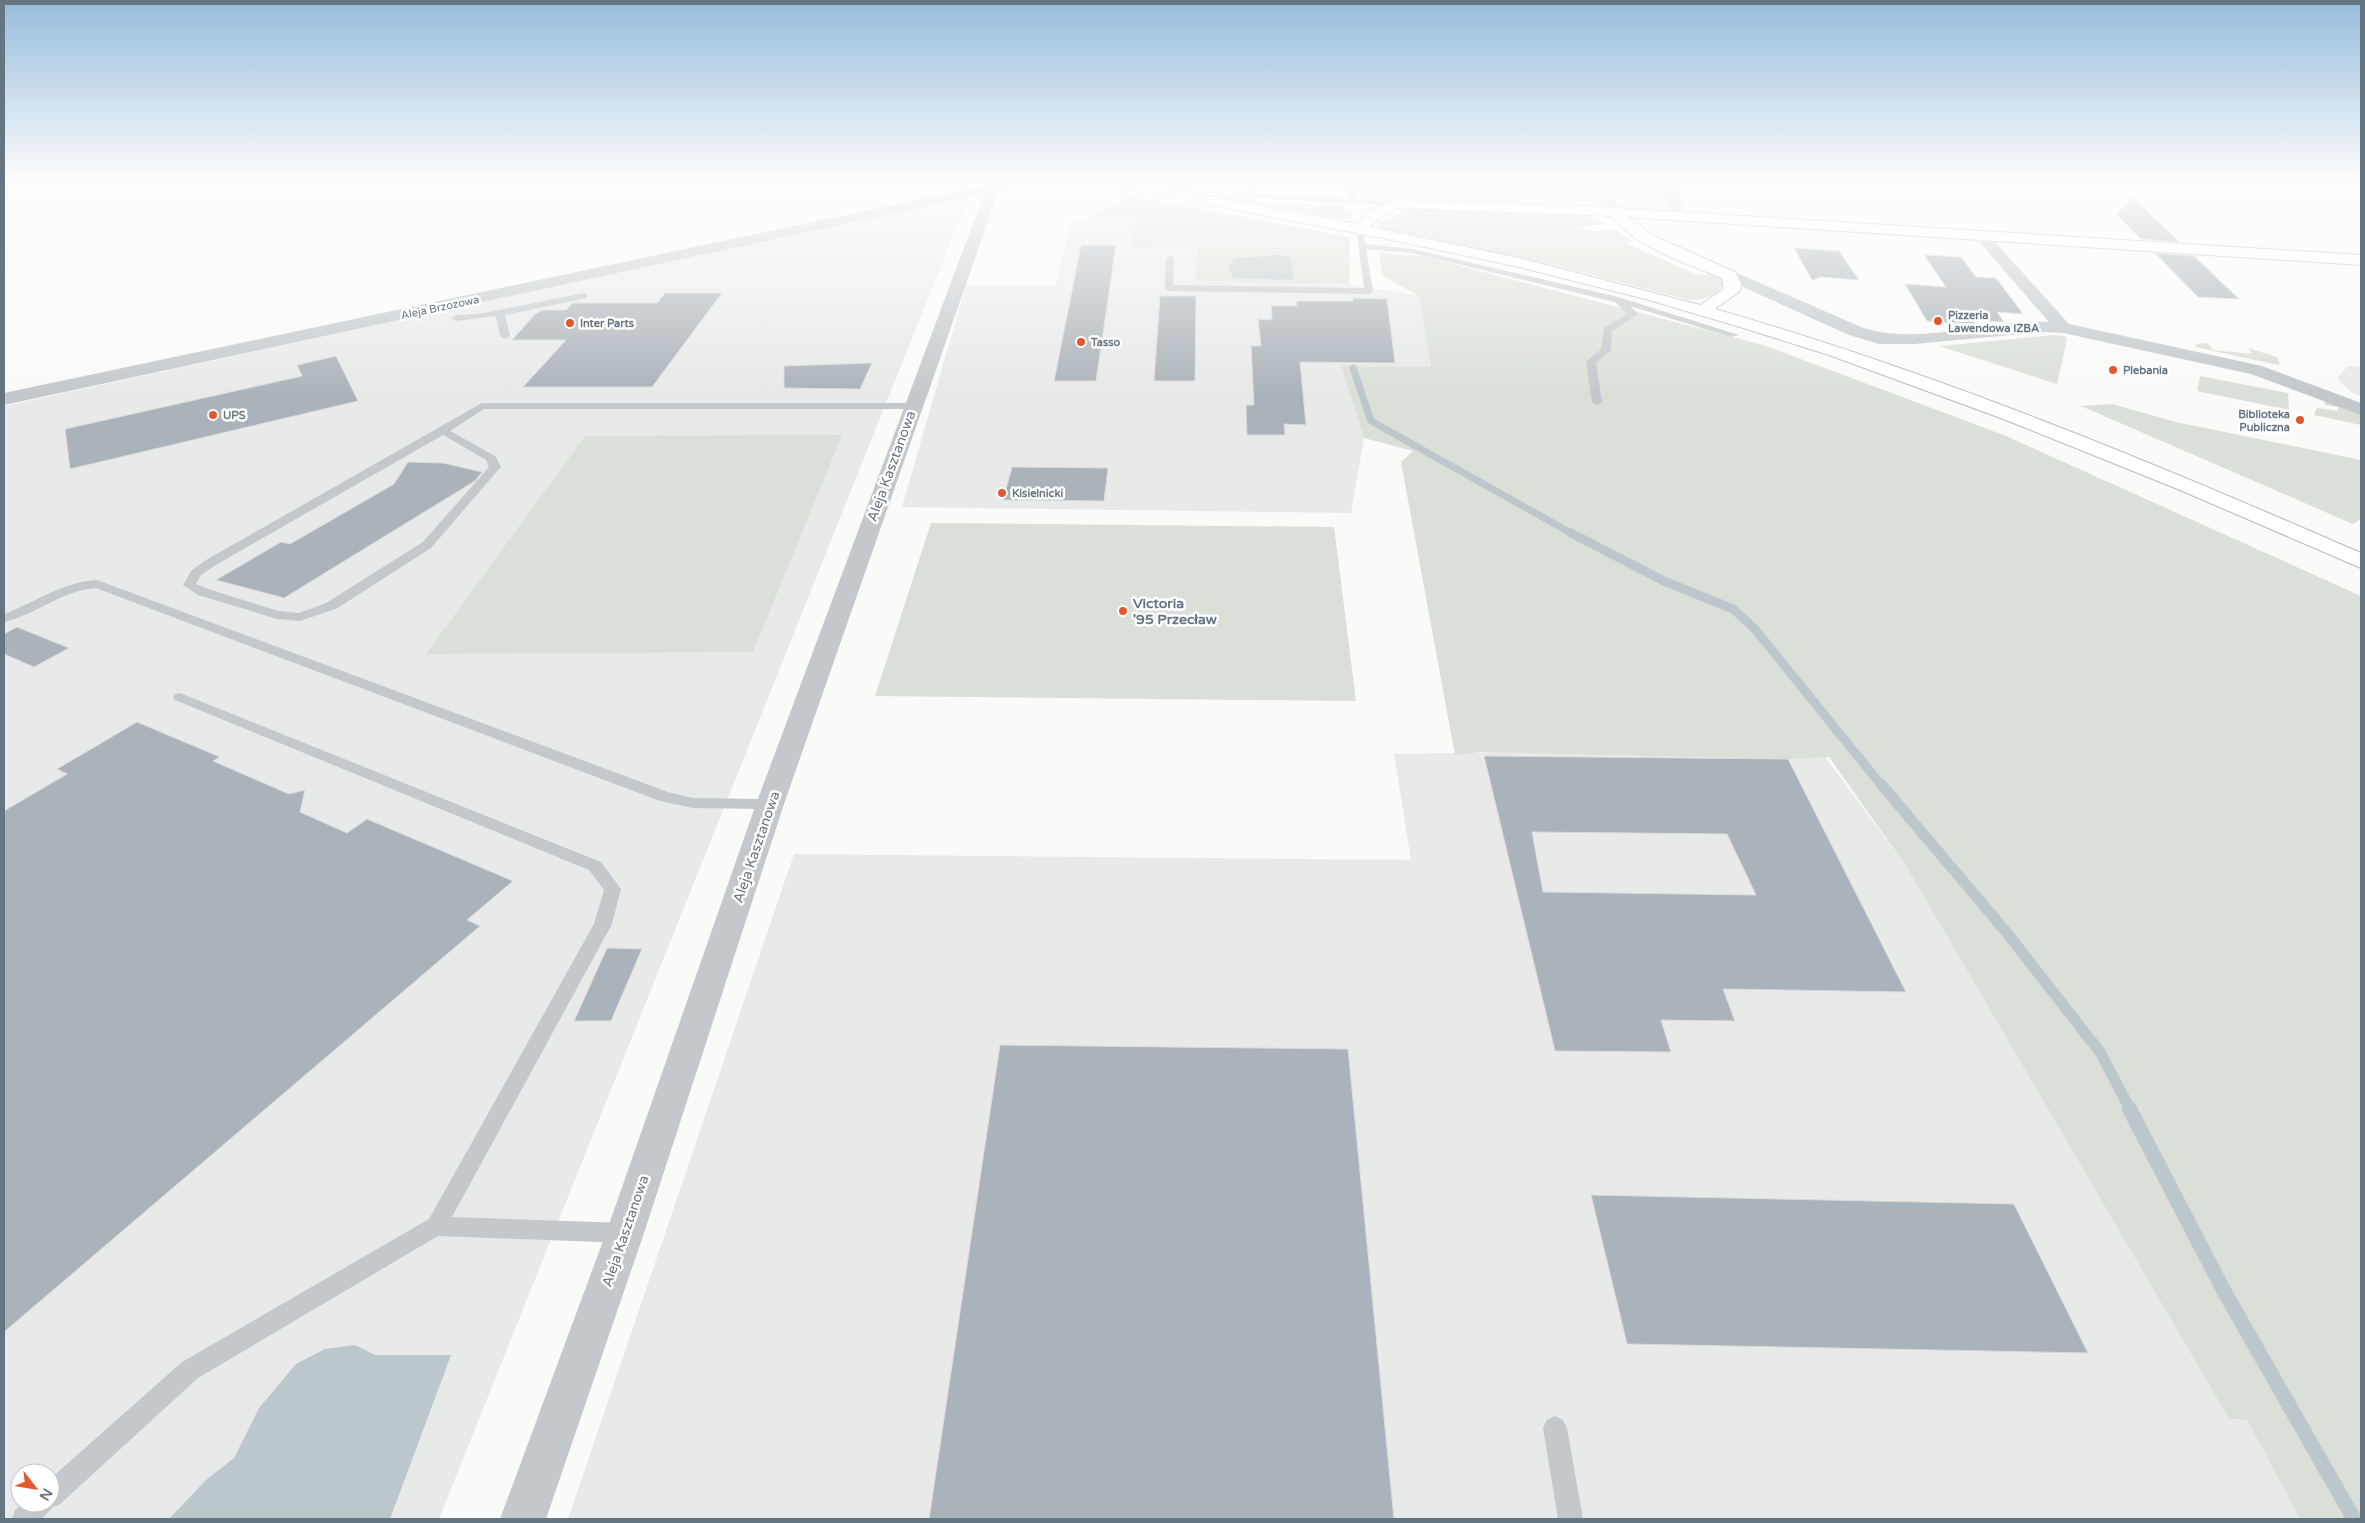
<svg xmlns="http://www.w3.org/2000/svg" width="2365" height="1523" font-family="'Varela Round',sans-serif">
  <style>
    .built { fill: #e8e9e9; fill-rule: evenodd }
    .green { fill: #dadfd7 }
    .water { fill: #bbc7cb }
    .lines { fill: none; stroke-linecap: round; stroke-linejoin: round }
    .stream-far3 { stroke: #bbc7cb; stroke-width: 7 }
    .stream-far2 { stroke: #bbc7cb; stroke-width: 9 }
    .stream-far1 { stroke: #bbc7cb; stroke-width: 11 }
    .stream { stroke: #bbc7cb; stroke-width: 15 }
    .building { fill: #aab3b9; stroke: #dcdcda; fill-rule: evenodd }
    .secondary-casing { stroke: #b3babf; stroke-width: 2 }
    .lane { fill: #c3c8cc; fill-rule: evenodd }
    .street { fill: #c3c8cc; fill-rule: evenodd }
    .secondary { fill: #fff; fill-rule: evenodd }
    .poi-dot { fill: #e4572e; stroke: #fff; stroke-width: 2 }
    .labels { text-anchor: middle; stroke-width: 5; stroke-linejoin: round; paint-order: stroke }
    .far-street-label { font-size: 11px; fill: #657683; stroke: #fff }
    .far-poi-label { font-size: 11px; font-weight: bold; fill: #657683; stroke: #fff; text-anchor: start }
    .street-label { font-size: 14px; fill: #657683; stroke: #fff }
    .poi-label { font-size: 14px; font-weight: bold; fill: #657683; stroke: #fff; text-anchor: start }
  </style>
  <rect width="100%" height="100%" fill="#fafaf8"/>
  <path class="built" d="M 1359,181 L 1652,181 L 1664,199 L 1665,206 L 1659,210 L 1588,206 L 1364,199 Z
    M 969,196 L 439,1519 L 4,1519 L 4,406 ZM 20,1473 L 50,1473 L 50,1503 L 20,1503 Z
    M 1138,216 L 1197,248 L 1195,281 L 1349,284 L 1419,296 L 1431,368 L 1342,367 L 1364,438 L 1351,513 L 902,507 L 966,285 L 1056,285 L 1071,219 Z
    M 2348,366 L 2361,367 L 2361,396 L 2352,393 L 2337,378 Z
    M 1818,747 L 1906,866 L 2229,1419 L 2247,1420 L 2300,1519 L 568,1519 L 794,854 L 1411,860 L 1394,754 Z"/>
  <path class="green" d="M 1183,190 L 1268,203 L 1339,205 L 1353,211 L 1354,214 L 1350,219 L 1341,219 Z
    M 1130,196 L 1350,237 L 1349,284 L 1195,281 L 1197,248 L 1130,247 L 1138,216 L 1086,219 Z
    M 1418,209 L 1569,215 L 1593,218 L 1606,224 L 1577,227 L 1589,231 L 1617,231 L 1633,241 L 1625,243 L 1700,276 L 1714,273 L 1721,276 L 1724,284 C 1716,298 1704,299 1689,300 L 1558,266 L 1389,230 L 1379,227 L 1377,224 L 1382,220 L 1390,221 C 1400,212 1403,211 1418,209 Z
    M 1379,253 L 1422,256 L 1763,345 L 2006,436 L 2361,596 L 2361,1519 L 2300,1519 L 2247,1420 L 2229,1419 L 1906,866 L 1829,757 L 1788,759 L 1480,752 L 1455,755 L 1401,462 L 1413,451 L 1364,438 L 1341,366 L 1431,367 L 1419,296 L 1383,276 Z
    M 2054,335 L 2065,336 L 2067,339 L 2057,384 L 1939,346 Z
    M 2208,343 L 2213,350 L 2252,354 L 2248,348 L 2277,357 L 2280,364 L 2278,365 L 2195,347 L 2197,344 Z
    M 2200,376 L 2288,393 L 2289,410 L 2197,391 Z
    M 2326,399 L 2361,413 L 2361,425 L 2314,415 L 2317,408 L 2338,411 L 2338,407 L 2325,405 L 2324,400 Z
    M 2112,404 L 2176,422 L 2361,460 L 2361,519 L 2353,524 L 2081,406 Z
    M 842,435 L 753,652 L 426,654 L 585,436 Z
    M 931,523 L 1334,527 L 1356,701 L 875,696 Z"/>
  <path class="water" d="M 1278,255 L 1291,257 L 1294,280 L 1233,278 L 1228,266 L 1235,258 Z
    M 355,1345 L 375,1355 L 451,1355 L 390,1519 L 169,1519 L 206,1480 L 234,1458 L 259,1408 L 296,1364 L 325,1349 Z"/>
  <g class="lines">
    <path class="stream-far3" d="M 1353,368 L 1371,421 L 1571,533"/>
    <path class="stream-far2" d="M 1569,532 L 1664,581 L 1733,609 L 1754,628 L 1882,786"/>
    <path class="stream-far1" d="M 1881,784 L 2007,933 L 2100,1052 L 2130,1109"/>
    <path class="stream" d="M 2129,1108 L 2225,1293 L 2354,1519"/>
  </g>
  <path class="building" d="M 2133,197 L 2179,242 L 2141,239 L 2116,214 Z
    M 1081,245 L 1116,245 L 1096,381 L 1054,381 Z
    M 1794,248 L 1839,251 L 1859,280 L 1821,277 L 1812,280 Z
    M 2155,253 L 2194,256 L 2239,299 L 2198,297 Z
    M 1924,255 L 1961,257 L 1976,277 L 1996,278 L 2023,314 L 1997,312 L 2004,322 L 1973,320 L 1975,324 L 1927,321 L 1905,284 L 1946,287 Z
    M 665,293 L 722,293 L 652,387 L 523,387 L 566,340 L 512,340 L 535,314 L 542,310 L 566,310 L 573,303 L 657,303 Z
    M 1160,296 L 1196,296 L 1195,381 L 1154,381 Z
    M 1353,298 L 1387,299 L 1395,363 L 1300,362 L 1306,425 L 1284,424 L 1285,435 L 1247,435 L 1246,405 L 1254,405 L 1251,346 L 1261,346 L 1258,319 L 1272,320 L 1271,306 L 1297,306 L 1296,301 L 1353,301 Z
    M 336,356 L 358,401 L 70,469 L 65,429 L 302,376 L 297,365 Z
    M 872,363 L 860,389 L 784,388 L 784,366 Z
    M 408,462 L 443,463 L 482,472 L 475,481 L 284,598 L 216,580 L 281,542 L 290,544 L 394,484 Z
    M 1012,467 L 1108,468 L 1104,501 L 1003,500 Z
    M 17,627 L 69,648 L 34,667 L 4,654 L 4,634 Z
    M 137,722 L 220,757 L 213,761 L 289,794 L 305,790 L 300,812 L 347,833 L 367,819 L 513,881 L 467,920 L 480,926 L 4,1332 L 4,811 L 67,774 L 57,769 Z
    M 1484,756 L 1788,759 L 1906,992 L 1723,989 L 1735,1021 L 1661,1020 L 1671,1052 L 1555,1051 ZM 1532,832 L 1727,834 L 1756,895 L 1543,892 Z
    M 607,948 L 642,949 L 611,1021 L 574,1021 Z
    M 1000,1045 L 1348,1049 L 1394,1519 L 929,1519 Z
    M 1591,1195 L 2014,1204 L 2088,1353 L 1627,1344 Z"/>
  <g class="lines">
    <defs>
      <path id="secondary" d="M 1098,181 L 1128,181 L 1357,224 L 1371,210 L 1394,200 L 1616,208 L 2361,255 L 2361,265 L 1627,217 L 1654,236 L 1735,272 L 1741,284 L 1740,291 L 1715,309 C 1937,373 2150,461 2361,553 L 2361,568 L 2180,490 L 2006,420 L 1829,355 L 1740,327 L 1649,300 L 1519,267 L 1382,238 L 1105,185 ZM 1396,208 L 1612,216 C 1633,247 1689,264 1722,278 L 1724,289 L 1700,305 L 1519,258 L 1370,227 L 1381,216 Z"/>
    </defs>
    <use href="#secondary" class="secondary-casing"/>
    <path class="lane" d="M 1244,181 L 1252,181 L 1257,194 L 1350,199 L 1345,181 L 1353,181 L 1358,200 L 1394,202 L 1398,204 L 1394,206 L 1254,198 L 1250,196 Z
      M 1594,181 L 1601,181 L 1620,212 L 1619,214 L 1613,214 Z
      M 1356,228 L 1363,230 L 1365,244 L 1412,249 L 1618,297 L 1739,335 L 1731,337 L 1630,306 L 1638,314 L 1612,331 L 1611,350 L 1596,363 L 1602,402 L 1597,405 L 1592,402 L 1586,362 L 1601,349 L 1604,328 L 1627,314 L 1615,302 L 1412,253 L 1366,249 L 1373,291 L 1369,294 L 1169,291 L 1165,288 L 1166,258 L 1170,256 L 1174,258 L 1173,285 L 1364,288 Z
      M 584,293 L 587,294 L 587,298 L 505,315 L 510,336 L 505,339 L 500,336 L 496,316 L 456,321 L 451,318 L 456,315 L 479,314 Z
      M 482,403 L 913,403 L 918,406 L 913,409 L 484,409 L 450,431 L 495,456 L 501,467 L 499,469 L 431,548 L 336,609 L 300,621 L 277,619 L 198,595 L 183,585 L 192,570 L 206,560 ZM 443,435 L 486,460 L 489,467 L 423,542 L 326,603 L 299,613 L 278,611 L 208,589 L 196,584 L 201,575 L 214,566 Z
      M 97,580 L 668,792 L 693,798 L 770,799 L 776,800 L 778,804 L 776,808 L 770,809 L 693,808 L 660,801 L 96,588 C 62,590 36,615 4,622 L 4,614 C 36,602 62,582 97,580 Z
      M 180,693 L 601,862 L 621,889 L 612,924 L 452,1217 L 625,1223 L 633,1226 L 636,1233 L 633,1240 L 625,1243 L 438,1236 L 198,1378 L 59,1505 L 53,1507 L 42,1519 L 12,1519 L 15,1510 L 23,1503 L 50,1503 L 50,1479 L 182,1362 L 429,1219 L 594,924 L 604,890 L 589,870 L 175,700 L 173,697 L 175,694 Z
      M 1555,1416 L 1563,1420 L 1567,1428 L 1583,1519 L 1558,1519 L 1543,1428 L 1547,1420 Z"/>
    <path class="street" d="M 993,181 L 1008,181 L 999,190 L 784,804 L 644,1233 L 546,1519 L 500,1519 L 606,1233 L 756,804 L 984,194 L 4,405 L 4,393 L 988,185 Z
      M 1654,181 L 1668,181 L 1678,195 L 1685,216 L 1683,219 L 1673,219 L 1664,195 Z
      M 1981,231 L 1986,232 L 2069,324 L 2262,366 L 2361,403 L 2361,415 L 2251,374 L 2063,333 L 2044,332 L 1914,344 L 1879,344 L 1849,335 L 1723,278 L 1721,275 L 1723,272 L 1735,272 L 1861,327 C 1921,347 1987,319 2049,322 L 1976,238 L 1974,235 Z"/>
    <use href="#secondary" class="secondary"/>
  </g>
  <linearGradient id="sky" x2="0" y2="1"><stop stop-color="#96bcdc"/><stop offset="0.46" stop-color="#fdfdfc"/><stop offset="1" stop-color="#fdfdfc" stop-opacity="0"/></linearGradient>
  <rect width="2365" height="394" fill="url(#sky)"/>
  <g class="poi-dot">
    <circle cx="1938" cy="321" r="5"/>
    <circle cx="570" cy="323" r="5"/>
    <circle cx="1081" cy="342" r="5"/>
    <circle cx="2113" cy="370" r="5"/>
    <circle cx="213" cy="415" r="5"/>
    <circle cx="2300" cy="420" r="5"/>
    <circle cx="1002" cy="493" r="5"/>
    <circle cx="1123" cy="611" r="5"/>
  </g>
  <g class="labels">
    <g class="far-street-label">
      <text transform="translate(440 307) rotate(-12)" y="4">Aleja Brzozowa</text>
    </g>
    <g class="far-poi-label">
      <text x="1948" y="319">Pizzeria<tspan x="1948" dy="13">Lawendowa IZBA</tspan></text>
      <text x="580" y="327">Inter Parts</text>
      <text x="1091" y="346">Tasso</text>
      <text x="2123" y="374">Plebania</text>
      <text x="2290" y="418" text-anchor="end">Biblioteka<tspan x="2290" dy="13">Publiczna</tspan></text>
      <text x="223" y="419">UPS</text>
      <text x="1012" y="497">Kisielnicki</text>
    </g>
    <g class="street-label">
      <text transform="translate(891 466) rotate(-70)" y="5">Aleja Kasztanowa</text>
      <text transform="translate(756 847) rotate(-71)" y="5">Aleja Kasztanowa</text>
      <text transform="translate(625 1231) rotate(-71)" y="5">Aleja Kasztanowa</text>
    </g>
    <g class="poi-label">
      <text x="1133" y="608">Victoria<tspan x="1133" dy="16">'95 Przecław</tspan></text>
    </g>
  </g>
  <rect width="2365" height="1523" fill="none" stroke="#657683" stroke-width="10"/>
  <g transform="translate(35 1488) rotate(121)"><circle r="24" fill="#ffffff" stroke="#c1c8cd"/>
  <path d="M0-4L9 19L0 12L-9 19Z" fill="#e4572e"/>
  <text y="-8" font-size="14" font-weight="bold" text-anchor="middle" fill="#657683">N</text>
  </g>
</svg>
